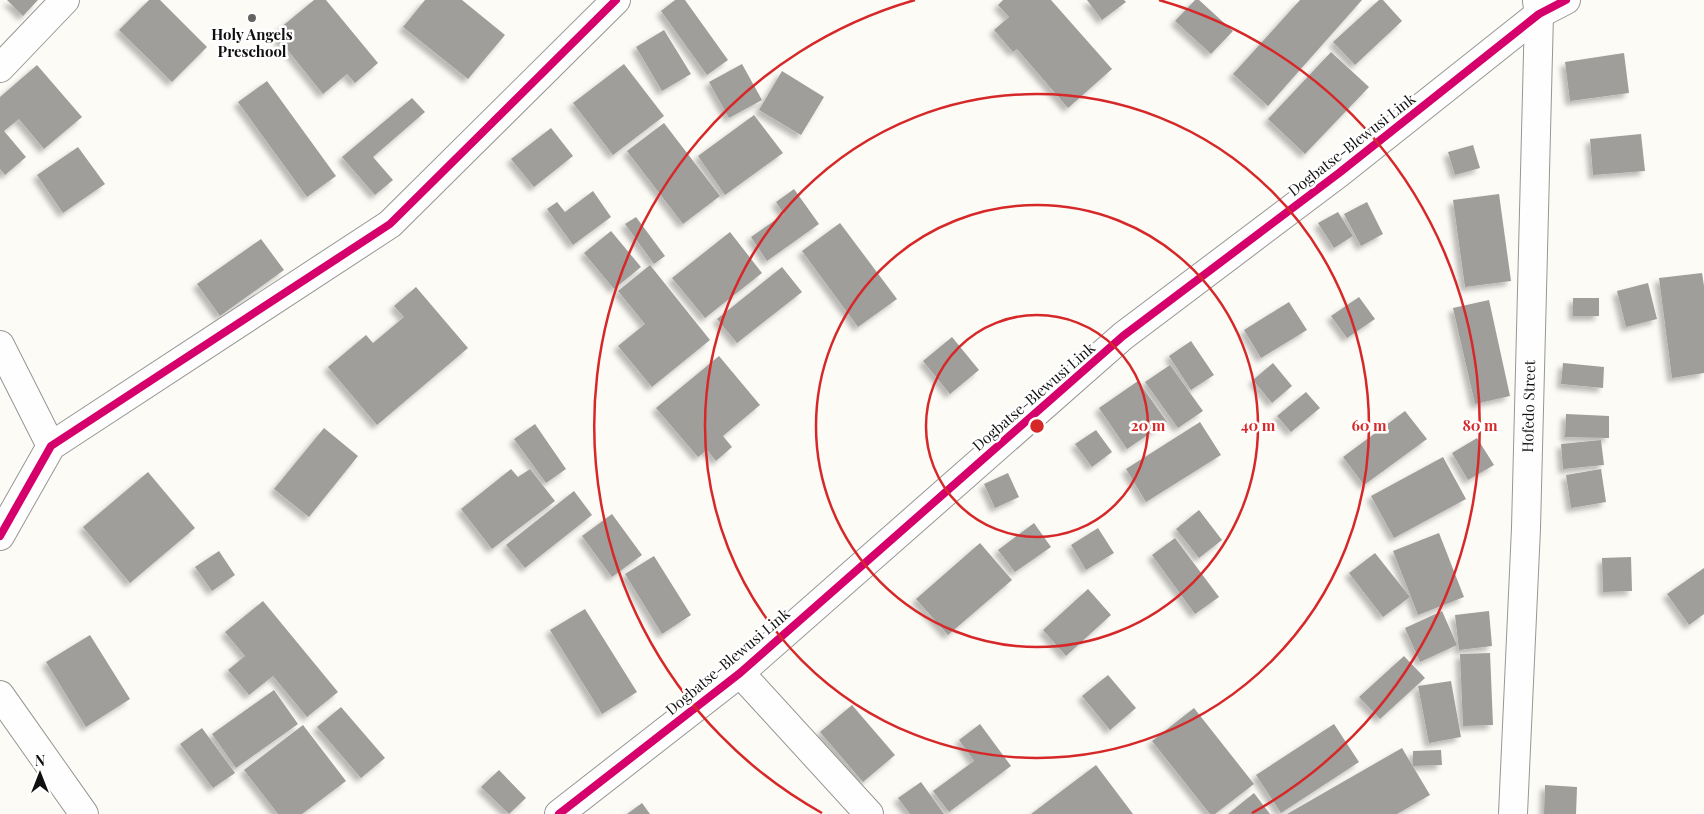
<svg xmlns="http://www.w3.org/2000/svg" width="1704" height="814" font-family="'Playfair Display',serif">
  <style>
    .building { fill: #a09e9b; filter: url(#shadow) }
    .lines { fill: none; stroke-linecap: round; stroke-linejoin: round }
    .minor-casing { stroke: #969694; stroke-width: 30 }
    .minor { stroke: #fffefe; stroke-width: 28 }
    .cycleway-casing { stroke: #fff; stroke-width: 11 }
    .cycleway { stroke: #d6006c; stroke-width: 8 }
    .ring { fill: none; stroke: #d62828; stroke-width: 2.5 }
    .poi-dot { fill: #636260; stroke: #fff; stroke-width: 2 }
    .labels { text-anchor: middle; stroke-width: 5; stroke-linejoin: round; paint-order: stroke }
    .poi-label { font-size: 15px; font-weight: bold; fill: #101010; stroke: #fff }
    .street-label { font-size: 15px; fill: #101010; stroke: #fff }
    .centre { fill: #d62828; stroke: #fff; stroke-width: 2.5 }
    .ring-label { font-size: 15px; text-anchor: middle; font-weight: bold; fill: #d62828; stroke: #fff; stroke-width: 5; stroke-linejoin: round; paint-order: stroke }
  </style>
  <defs>
    <filter id="shadow"><feDropShadow dx="-4.5" dy="4.5" stdDeviation="2.5" flood-color="#0004"/></filter>
  </defs>
  <rect width="100%" height="100%" fill="#fcfbf6"/>
  <path class="building" d="M 7,0 L 38,0 L 23,16 Z
    M 149,0 L 160,0 L 207,47 L 172,82 L 119,30 Z
    M 314,0 L 326,0 L 378,63 L 355,83 L 347,74 L 323,94 L 274,33 Z
    M 425,0 L 462,0 L 505,35 L 468,79 L 403,27 Z
    M 675,0 L 685,0 L 728,60 L 707,75 L 661,11 Z
    M 1003,0 L 1051,0 L 1112,69 L 1068,108 L 1017,49 L 1013,52 L 994,30 L 1009,17 L 998,5 Z
    M 1087,0 L 1124,0 L 1126,2 L 1102,20 Z
    M 1195,0 L 1199,0 L 1233,31 L 1211,54 L 1175,21 Z
    M 1300,0 L 1362,0 L 1268,106 L 1233,74 Z
    M 1379,0 L 1383,0 L 1402,21 L 1355,65 L 1333,42 Z
    M 664,30 L 691,74 L 662,91 L 636,47 Z
    M 1331,52 L 1369,87 L 1305,154 L 1268,119 Z
    M 1624,53 L 1629,93 L 1570,101 L 1565,62 Z
    M 624,64 L 664,116 L 613,155 L 573,103 Z
    M 742,64 L 762,100 L 729,118 L 709,82 Z
    M 37,65 L 82,117 L 44,149 L 19,119 L 4,131 L 26,157 L 5,175 L 0,169 L 0,97 Z
    M 782,71 L 824,97 L 801,135 L 759,110 Z
    M 267,81 L 336,176 L 307,197 L 238,102 Z
    M 412,98 L 425,112 L 373,157 L 393,180 L 375,195 L 342,157 Z
    M 754,115 L 783,153 L 725,195 L 698,156 Z
    M 664,123 L 720,196 L 683,224 L 627,151 Z
    M 551,128 L 573,156 L 534,187 L 511,159 Z
    M 1641,134 L 1645,171 L 1593,175 L 1590,139 Z
    M 1473,145 L 1480,168 L 1455,175 L 1448,152 Z
    M 78,147 L 105,184 L 63,213 L 37,175 Z
    M 794,189 L 819,224 L 767,261 L 751,237 L 784,214 L 776,202 Z
    M 593,191 L 611,217 L 573,245 L 547,209 L 557,202 L 565,212 Z
    M 1499,194 L 1511,281 L 1465,287 L 1453,200 Z
    M 1367,202 L 1383,234 L 1361,246 L 1344,214 Z
    M 1338,212 L 1353,236 L 1334,248 L 1318,223 Z
    M 636,217 L 665,256 L 654,264 L 625,224 Z
    M 840,223 L 897,299 L 858,327 L 802,251 Z
    M 611,231 L 641,267 L 614,289 L 584,253 Z
    M 730,232 L 762,273 L 705,318 L 672,278 Z
    M 261,239 L 284,270 L 220,316 L 197,284 Z
    M 650,265 L 710,340 L 652,387 L 618,346 L 645,324 L 618,291 Z
    M 782,267 L 802,292 L 737,343 L 717,319 Z
    M 1702,273 L 1704,286 L 1704,373 L 1672,378 L 1659,278 Z
    M 1648,283 L 1657,319 L 1626,327 L 1617,291 Z
    M 416,287 L 468,348 L 377,425 L 328,367 L 366,335 L 373,343 L 404,317 L 394,306 Z
    M 1359,297 L 1375,319 L 1347,338 L 1331,316 Z
    M 1573,298 L 1599,298 L 1599,316 L 1573,316 Z
    M 1489,300 L 1510,396 L 1475,404 L 1453,308 Z
    M 1289,302 L 1307,330 L 1261,358 L 1244,330 Z
    M 952,337 L 979,370 L 950,394 L 923,361 Z
    M 1191,341 L 1214,375 L 1191,390 L 1169,356 Z
    M 719,356 L 760,405 L 723,436 L 732,447 L 716,461 L 707,450 L 698,457 L 656,408 Z
    M 1273,363 L 1292,386 L 1272,403 L 1253,380 Z
    M 1563,363 L 1604,367 L 1603,388 L 1561,384 Z
    M 1170,365 L 1203,411 L 1178,428 L 1145,382 Z
    M 1138,381 L 1167,422 L 1127,449 L 1099,408 Z
    M 1306,392 L 1320,408 L 1291,432 L 1277,416 Z
    M 1405,411 L 1427,439 L 1364,485 L 1343,457 Z
    M 1566,414 L 1609,416 L 1609,438 L 1565,437 Z
    M 1200,422 L 1221,455 L 1146,502 L 1126,469 Z
    M 535,424 L 566,469 L 546,483 L 514,439 Z
    M 324,428 L 358,456 L 309,517 L 274,489 Z
    M 1096,430 L 1112,452 L 1092,467 L 1075,444 Z
    M 1477,438 L 1494,465 L 1468,480 L 1452,453 Z
    M 1601,440 L 1604,465 L 1563,469 L 1561,444 Z
    M 1443,457 L 1466,499 L 1394,538 L 1371,496 Z
    M 511,469 L 518,477 L 530,469 L 555,501 L 492,549 L 461,509 Z
    M 1601,469 L 1606,502 L 1571,508 L 1566,475 Z
    M 148,472 L 195,528 L 130,583 L 83,527 Z
    M 1008,473 L 1019,497 L 995,508 L 984,484 Z
    M 574,491 L 592,515 L 525,568 L 506,545 Z
    M 1199,510 L 1222,540 L 1199,558 L 1176,529 Z
    M 612,514 L 642,555 L 612,577 L 582,536 Z
    M 1034,523 L 1051,547 L 1015,572 L 998,550 Z
    M 1098,528 L 1114,553 L 1086,570 L 1071,545 Z
    M 1439,533 L 1464,597 L 1418,615 L 1393,551 Z
    M 1175,538 L 1219,597 L 1195,614 L 1152,555 Z
    M 980,543 L 1012,580 L 948,635 L 916,599 Z
    M 219,551 L 235,575 L 212,591 L 195,567 Z
    M 1375,553 L 1410,597 L 1383,617 L 1349,573 Z
    M 654,556 L 691,615 L 662,634 L 625,574 Z
    M 1631,557 L 1632,591 L 1603,592 L 1602,558 Z
    M 1704,568 L 1704,614 L 1689,625 L 1667,594 Z
    M 1088,589 L 1111,615 L 1066,656 L 1043,630 Z
    M 263,601 L 338,692 L 307,717 L 273,676 L 249,695 L 228,670 L 245,656 L 225,632 Z
    M 585,609 L 637,692 L 602,714 L 550,630 Z
    M 1442,611 L 1457,645 L 1420,662 L 1405,628 Z
    M 1489,611 L 1492,646 L 1459,650 L 1455,615 Z
    M 90,635 L 130,699 L 86,727 L 46,662 Z
    M 1490,653 L 1493,725 L 1463,726 L 1460,654 Z
    M 1404,656 L 1425,678 L 1380,719 L 1359,697 Z
    M 1108,675 L 1136,708 L 1110,730 L 1082,696 Z
    M 1451,681 L 1461,737 L 1429,743 L 1418,686 Z
    M 274,690 L 298,724 L 236,768 L 212,734 Z
    M 852,705 L 895,755 L 863,782 L 820,732 Z
    M 341,707 L 385,758 L 361,778 L 317,727 Z
    M 1194,708 L 1254,784 L 1215,814 L 1210,814 L 1152,741 Z
    M 980,724 L 1011,766 L 949,812 L 933,791 L 974,761 L 959,740 Z
    M 1334,724 L 1359,762 L 1281,813 L 1256,775 Z
    M 303,725 L 346,781 L 302,814 L 278,814 L 244,770 Z
    M 202,728 L 235,773 L 213,788 L 180,744 Z
    M 1402,748 L 1430,795 L 1397,814 L 1287,814 Z
    M 1441,750 L 1442,765 L 1413,766 L 1413,751 Z
    M 1096,765 L 1133,814 L 1031,814 Z
    M 499,770 L 526,798 L 509,814 L 481,787 Z
    M 921,782 L 944,814 L 910,814 L 898,798 Z
    M 1545,785 L 1577,787 L 1576,814 L 1544,814 Z
    M 1254,793 L 1270,814 L 1228,814 Z
    M 642,803 L 650,814 L 627,814 Z"/>
  <g class="lines">
    <defs>
      <g id="minor">
        <path d="M 0,68 L 65,0"/>
        <path d="M 0,345 L 51,446"/>
        <path d="M 0,536 L 51,446 L 390,224 L 616,0"/>
        <path d="M 740,673 L 869,814"/>
        <path d="M 0,695 L 84,814"/>
        <path d="M 559,814 L 740,673 L 1123,336 L 1339,173 L 1539,14 L 1566,0"/>
        <path id="s1" d="M 1513,814 L 1526,528 L 1539,14 L 1537,1"/>
      </g>
    </defs>
    <use href="#minor" class="minor-casing"/>
    <use href="#minor" class="minor"/>
    <defs>
      <path id="cycleway" d="M 0,536 L 51,446 L 390,224 L 616,0
        M 559,814 L 740,673 L 1123,336 L 1339,173 L 1539,14 L 1566,0"/>
    </defs>
    <use href="#cycleway" class="cycleway-casing"/>
    <use href="#cycleway" class="cycleway"/>
  </g>
  <g class="ring">
    <circle cx="1037" cy="426" r="111"/>
    <circle cx="1037" cy="426" r="221"/>
    <circle cx="1037" cy="426" r="332"/>
    <path d="M822 813A443 443 0 0 1 915 0M1159 0A443 443 0 0 1 1252 813"/>
  </g>
  <circle class="poi-dot" cx="252" cy="18" r="5"/>
  <g class="labels">
    <g class="poi-label">
      <text x="252" y="40">Holy Angels<tspan x="252" dy="17">Preschool</tspan></text>
    </g>
    <g class="street-label">
      <text transform="translate(1352 145) rotate(-38)" y="5">Dogbatse-Blewusi Link</text>
      <text transform="translate(1034 397) rotate(-41)" y="5">Dogbatse-Blewusi Link</text>
      <text dy="5" stroke="none"><textPath href="#s1" startOffset="408">Hofedo Street</textPath></text>
      <text transform="translate(728 662) rotate(-40)" y="5">Dogbatse-Blewusi Link</text>
    </g>
  </g>
  <circle cx="1037" cy="426" r="8" class="centre"/>
  <g class="ring-label">
    <text x="1148" y="431">20 m</text>
    <text x="1258" y="431">40 m</text>
    <text x="1369" y="431">60 m</text>
    <text x="1480" y="431">80 m</text>
  </g>
  <g transform="translate(40 774)" stroke="#ffffff" stroke-width="4" paint-order="stroke">
  <path d="M0-4L9 19L0 12L-9 19Z" fill="#101010"/>
  <text y="-8" font-size="14" font-weight="bold" text-anchor="middle" fill="#101010">N</text>
  </g>
</svg>
